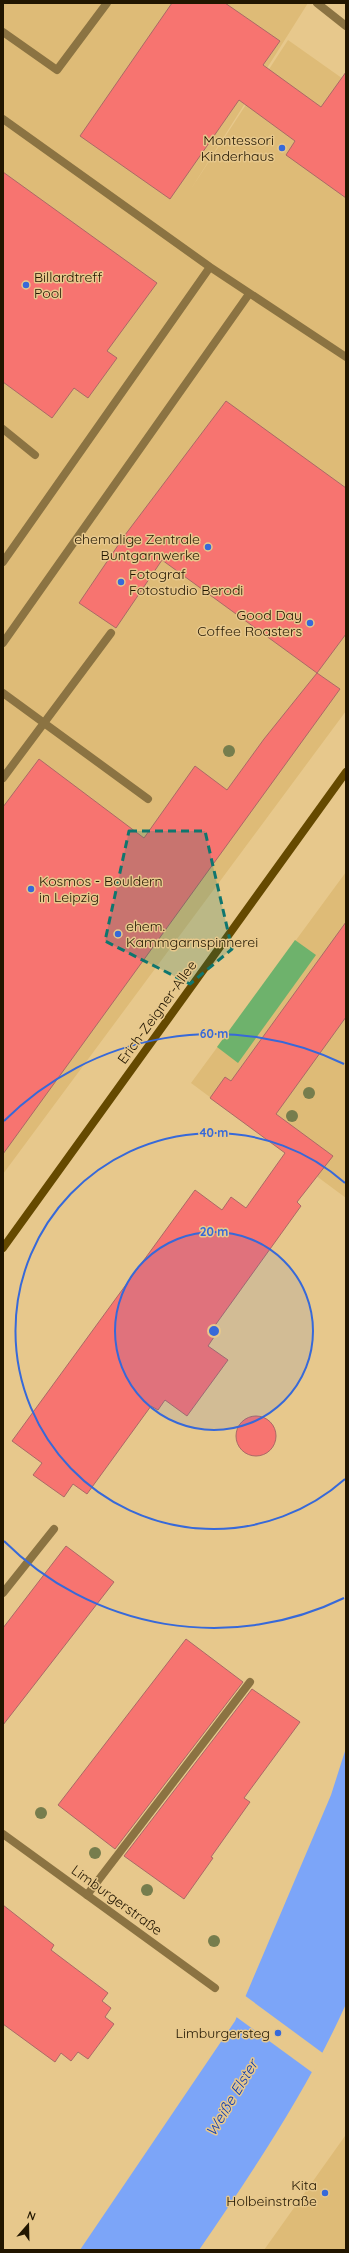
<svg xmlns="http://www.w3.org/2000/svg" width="349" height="2253" font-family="Quicksand,sans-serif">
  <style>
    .built { fill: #debb77 }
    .green { fill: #6eb26c }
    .water { fill: #7ca5f8 }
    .pier { fill: #e7c88c }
    .building { fill: #f77470; stroke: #ab6966 }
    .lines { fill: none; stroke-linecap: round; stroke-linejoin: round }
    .lane { stroke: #8b7342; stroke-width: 8 }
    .street { stroke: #8b7342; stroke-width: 8 }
    .secondary { stroke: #654900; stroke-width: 8 }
    .tree { fill: #767d4d }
    .marked { fill: #0f766e; fill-opacity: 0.2; stroke: #0f766e; stroke-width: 3; stroke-dasharray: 8 5; stroke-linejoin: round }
    .ring { fill: none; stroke: #3769d9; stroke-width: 2 }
    .poi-dot { fill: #3769d9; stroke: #e7c88c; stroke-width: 1.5 }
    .labels { text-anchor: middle; stroke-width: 3; stroke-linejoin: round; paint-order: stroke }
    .poi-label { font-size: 14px; fill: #221600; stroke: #e7c88c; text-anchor: end }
    .street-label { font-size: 14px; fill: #221600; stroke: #e7c88c }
    .water-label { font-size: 15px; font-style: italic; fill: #0e3db3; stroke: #e7c88c }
    .centre { fill: #3769d9; stroke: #e7c88c; stroke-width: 2 }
    .ring-label { font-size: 12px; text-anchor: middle; font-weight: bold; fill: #3769d9; stroke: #e7c88c; stroke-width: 3; stroke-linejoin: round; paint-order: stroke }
  </style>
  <rect width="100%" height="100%" fill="#e7c88c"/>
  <path class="built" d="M 3,3 L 308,3 L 191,189 L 288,40 L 346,81 L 346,711 L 3,1174 Z
    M 346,872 L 346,1198 L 191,1083 Z
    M 345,2136 L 346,2250 L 264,2250 Z"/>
  <path class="green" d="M 295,940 L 316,955 L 238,1063 L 217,1047 Z"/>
  <path class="water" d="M 346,1748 L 346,2004 C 307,2091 253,2171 199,2250 L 80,2250 L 235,2021 L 331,1795 Z"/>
  <path class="pier" d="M 244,1995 L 324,2054 L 313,2073 L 235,2016 Z"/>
  <path class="building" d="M 172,3 L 225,3 L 280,41 L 263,65 L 321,107 L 346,72 L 346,198 L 286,155 L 295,141 L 239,100 L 170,199 L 80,136 Z
    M 3,172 L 157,283 L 107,351 L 117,358 L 88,398 L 74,388 L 52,418 L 3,382 Z
    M 226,401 L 346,488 L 346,634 L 317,673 L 162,560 L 116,628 L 79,603 L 125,535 Z
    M 317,673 L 340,689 L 3,1154 L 3,807 L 39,759 L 144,838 L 195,766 L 227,790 L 264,739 Z
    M 346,922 L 346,1017 L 276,1114 L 333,1156 L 297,1202 L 301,1206 L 211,1331 L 216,1334 L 208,1346 L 228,1360 L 187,1416 L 165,1400 L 158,1410 L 151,1406 L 87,1494 L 73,1484 L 64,1497 L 33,1475 L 42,1463 L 12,1441 L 195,1190 L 222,1210 L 231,1197 L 246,1208 L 285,1153 L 210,1098 L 225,1077 L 231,1081 Z
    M236 1436a20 20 0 1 1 40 0a20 20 0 1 1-40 0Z
    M 66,1546 L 114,1582 L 3,1725 L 3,1628 Z
    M 186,1639 L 243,1682 L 115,1849 L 58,1805 Z
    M 252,1689 L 300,1722 L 244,1798 L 250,1802 L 211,1857 L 213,1858 L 184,1899 L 124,1856 Z
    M 3,1905 L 54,1945 L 51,1950 L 108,1993 L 102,2001 L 111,2008 L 105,2017 L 114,2024 L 88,2059 L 78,2052 L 71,2061 L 61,2053 L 55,2062 L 3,2024 Z"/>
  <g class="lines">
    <path class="lane" d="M 317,3 L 346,26
      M 3,32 L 57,70 L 107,3
      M 3,119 L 210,267 L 346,357
      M 3,429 L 35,455
      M 3,562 L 210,267
      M 3,643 L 249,294
      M 3,693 L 148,799
      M 3,778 L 111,633
      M 3,1593 L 54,1529
      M 87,1895 L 250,1682"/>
    <path class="street" d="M 3,1834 L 215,1988"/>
    <path class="secondary" d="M 3,1248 L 346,772"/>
  </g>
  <g class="tree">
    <circle cx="229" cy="751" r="6"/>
    <circle cx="309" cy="1093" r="6"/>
    <circle cx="292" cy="1116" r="6"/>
    <circle cx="41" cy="1813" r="6"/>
    <circle cx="95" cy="1853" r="6"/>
    <circle cx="147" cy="1890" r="6"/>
    <circle cx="214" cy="1941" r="6"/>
  </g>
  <path class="marked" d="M 129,831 L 205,831 L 232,949 L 190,984 L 105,941 Z"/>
  <circle cx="214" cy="1331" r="99" fill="#3769d9" fill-opacity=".12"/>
  <g class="ring">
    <circle cx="214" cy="1331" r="99"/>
    <path d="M345 1479A198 198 0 1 1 345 1183"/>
    <path d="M344 1598A297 297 0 0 1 4 1541M4 1121A297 297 0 0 1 344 1064"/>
  </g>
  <g class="poi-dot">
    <circle cx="282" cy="148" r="4"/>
    <circle cx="26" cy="285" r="4"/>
    <circle cx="208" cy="547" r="4"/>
    <circle cx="121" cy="582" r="4"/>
    <circle cx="310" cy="623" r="4"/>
    <circle cx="31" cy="889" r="4"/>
    <circle cx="118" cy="934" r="4"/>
    <circle cx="278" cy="2033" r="4"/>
    <circle cx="325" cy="2193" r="4"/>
  </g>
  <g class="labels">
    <g class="poi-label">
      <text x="274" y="145">Montessori<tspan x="274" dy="16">Kinderhaus</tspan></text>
      <text x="34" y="282" text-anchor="start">Billardtreff<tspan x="34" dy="16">Pool</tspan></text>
      <text x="200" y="544">ehemalige Zentrale<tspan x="200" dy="16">Buntgarnwerke</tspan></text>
      <text x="129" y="579" text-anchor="start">Fotograf<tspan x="129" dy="16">Fotostudio Berodi</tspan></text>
      <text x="302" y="620">Good Day<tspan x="302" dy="16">Coffee Roasters</tspan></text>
      <text x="39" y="886" text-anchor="start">Kosmos - Bouldern<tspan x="39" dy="16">in Leipzig</tspan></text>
      <text x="126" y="931" text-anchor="start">ehem.<tspan x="126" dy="16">Kammgarnspinnerei</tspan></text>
      <text x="270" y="2038">Limburgersteg</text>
      <text x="317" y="2190">Kita<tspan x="317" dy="16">Holbeinstraße</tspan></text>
    </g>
    <g class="street-label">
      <text transform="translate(157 1012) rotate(-54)" y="5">Erich-Zeigner-Allee</text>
      <text transform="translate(117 1900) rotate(36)" y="5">Limburgerstraße</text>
    </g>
    <g class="water-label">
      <text transform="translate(232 2098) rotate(-59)" y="5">Weiße Elster</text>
    </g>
  </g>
  <circle cx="214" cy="1331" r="6" class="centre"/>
  <g class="ring-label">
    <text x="214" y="1038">60 m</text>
    <text x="214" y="1137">40 m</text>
    <text x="214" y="1236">20 m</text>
  </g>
  <rect width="349" height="2253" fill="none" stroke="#221600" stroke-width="8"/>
  <g transform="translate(28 2225) rotate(20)" stroke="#e7c88c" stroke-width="3" paint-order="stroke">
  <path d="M0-3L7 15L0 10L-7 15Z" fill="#221600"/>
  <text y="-6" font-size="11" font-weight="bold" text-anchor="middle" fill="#221600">N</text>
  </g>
</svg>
